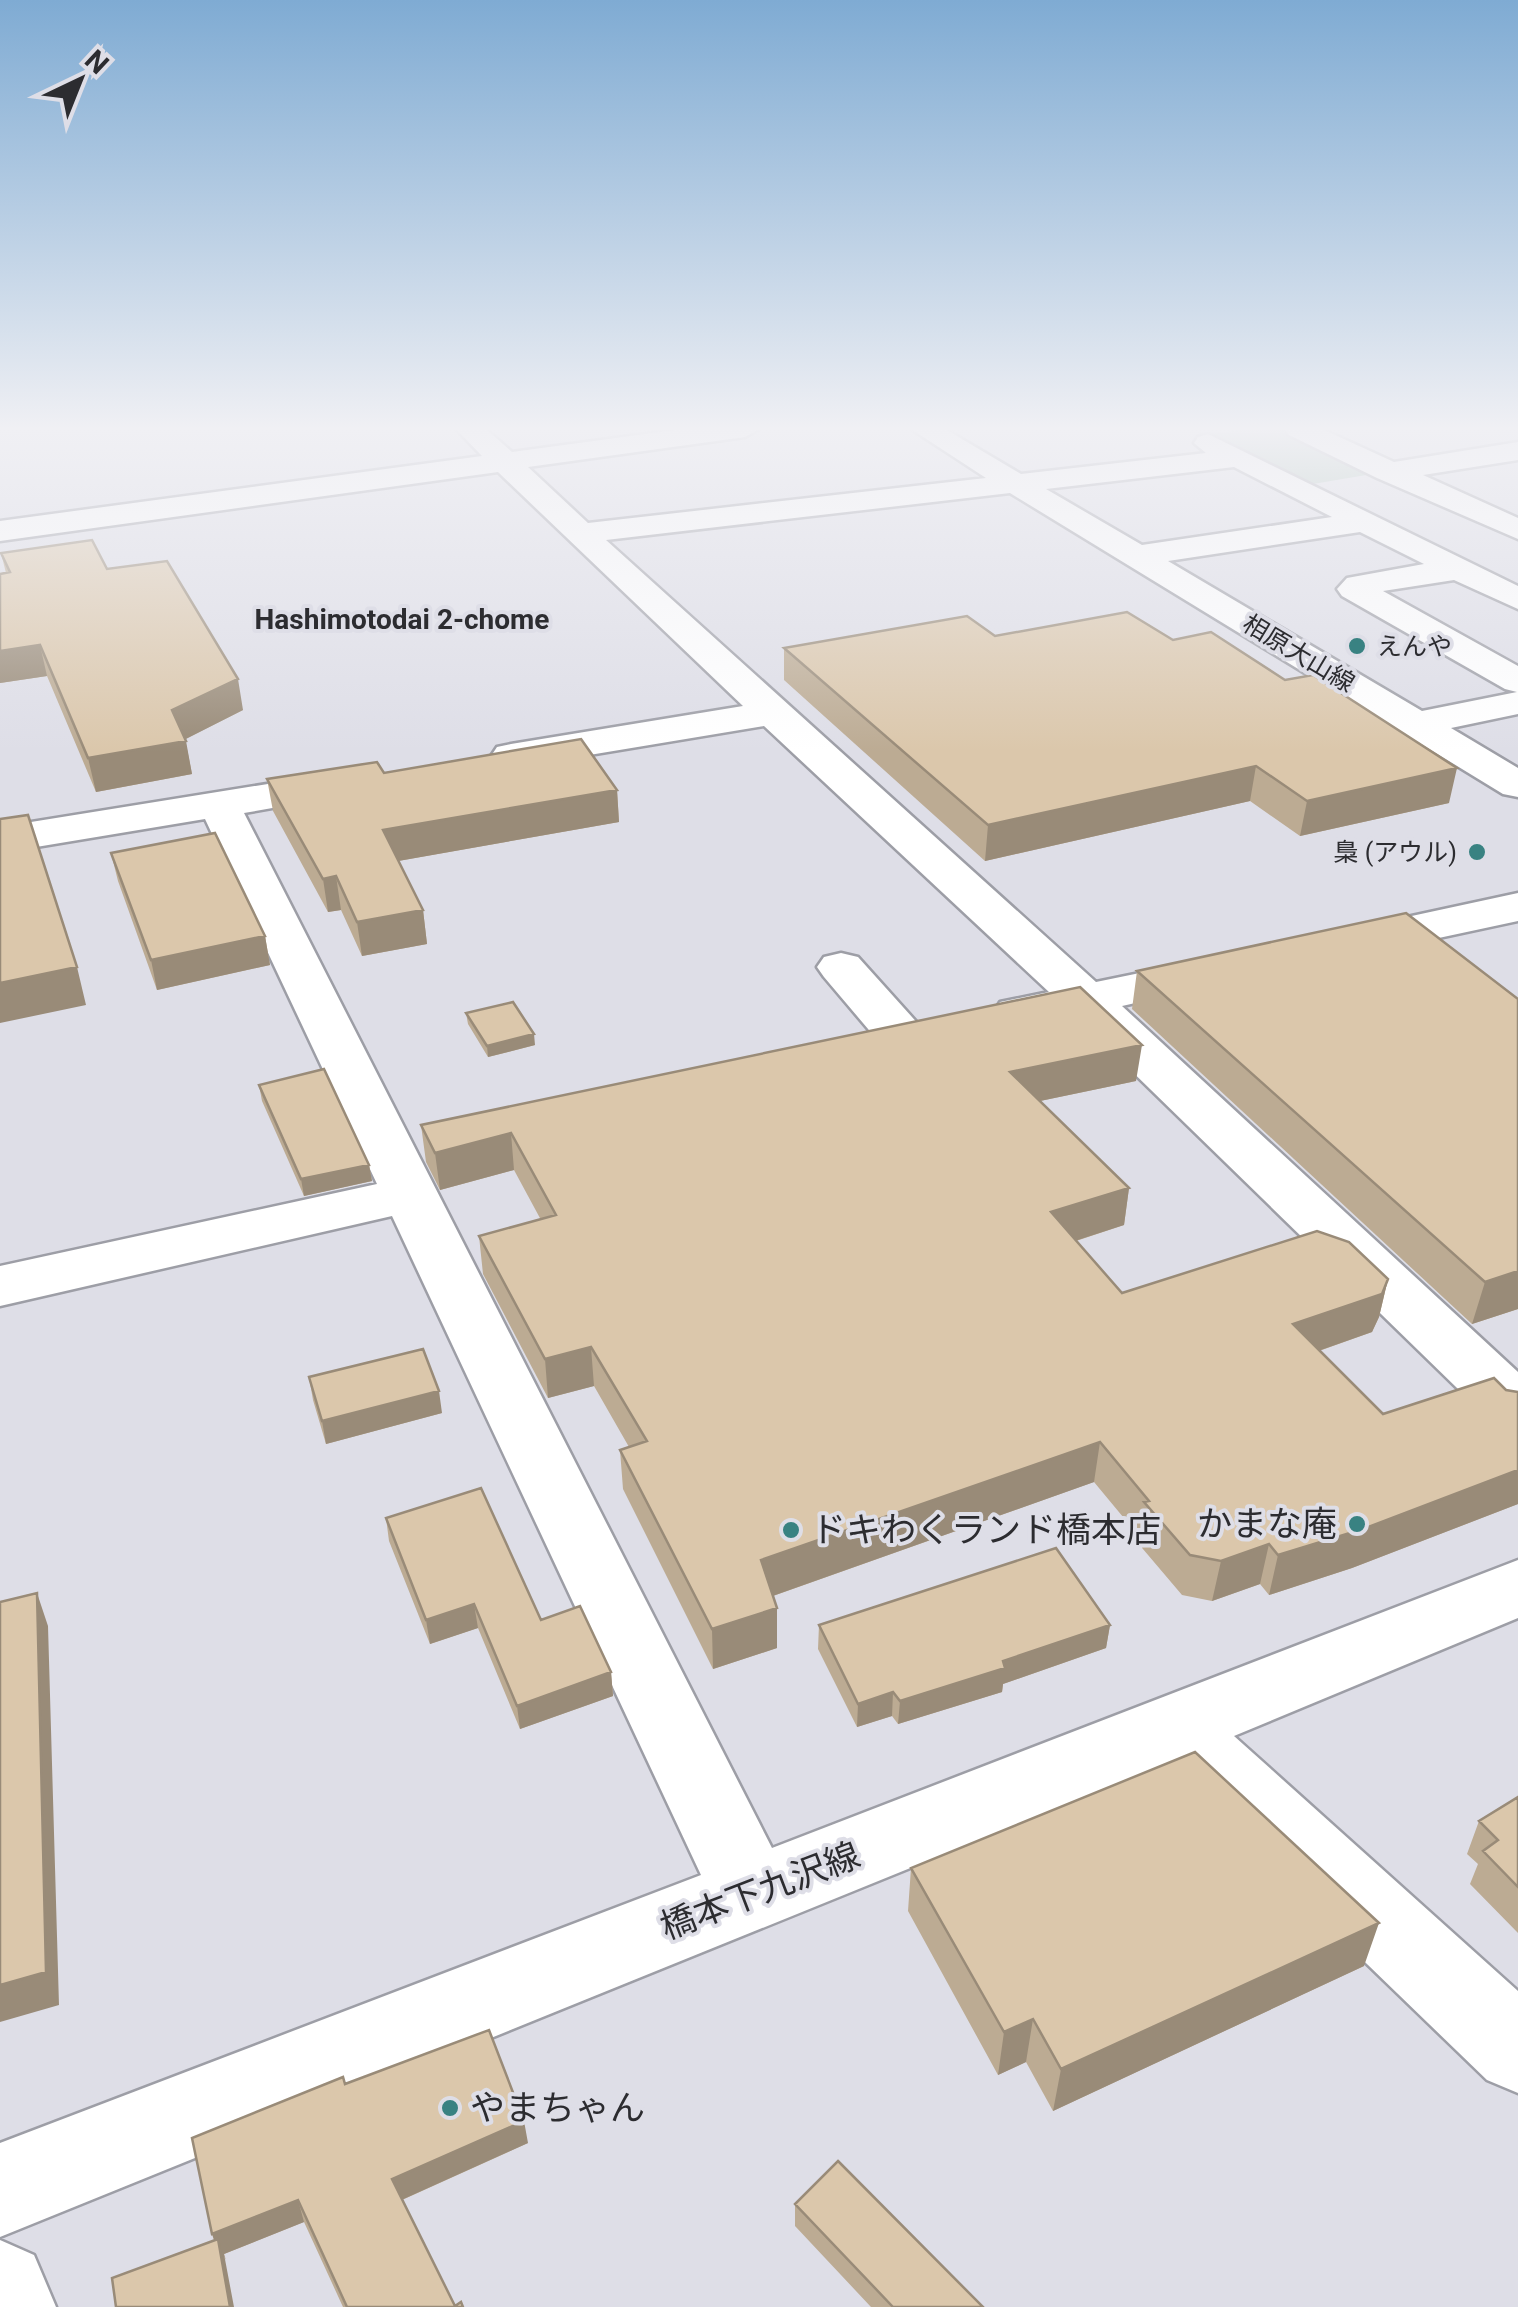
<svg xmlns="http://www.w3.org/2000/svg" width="1518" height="2307" font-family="Roboto,'Noto Sans JP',sans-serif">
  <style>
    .green { fill: #a9c2b5 }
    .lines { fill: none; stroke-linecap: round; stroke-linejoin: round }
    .minor-casing { stroke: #9d9ea6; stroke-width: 5 }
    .minor { fill: #fff; fill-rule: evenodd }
    .wall { fill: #bcab93 }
    .shaded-wall { fill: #998b78 }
    .building { fill: #dbc7ab; stroke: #998b78; stroke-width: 2.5 }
    .poi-dot { fill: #398282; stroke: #dedee7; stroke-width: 4 }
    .labels { text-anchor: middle; stroke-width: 8; stroke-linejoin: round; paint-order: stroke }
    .far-poi-label { font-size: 25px; fill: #2c2c30; stroke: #dedee7; text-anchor: start }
    .far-street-label { font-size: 25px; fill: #2c2c30; stroke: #dedee7 }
    .far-neighbourhood-label { font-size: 28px; font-weight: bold; fill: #2c2c30; stroke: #dedee7 }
    .near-poi-label { font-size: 35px; fill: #2c2c30; stroke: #dedee7; text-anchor: start }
    .near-street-label { font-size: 35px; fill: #2c2c30; stroke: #dedee7 }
  </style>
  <rect width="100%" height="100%" fill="#dedee7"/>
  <path class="green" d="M 1248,429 L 1299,429 L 1390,471 L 1295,487 L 1196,436 Z"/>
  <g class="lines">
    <defs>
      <path id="minor" d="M 456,429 L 486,429 L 512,452 L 682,429 L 759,429 L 745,437 L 528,467 L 588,523 L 986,478 L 911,429 L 945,429 L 1021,474 L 1206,453 L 1194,443 L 1198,437 L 1208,434 L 1518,586 L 1518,609 L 1454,580 L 1383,591 L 1518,666 L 1518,714 L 1451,728 L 1518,768 L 1518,797 L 1503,794 L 1010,493 L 606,540 L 1096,982 L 1208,959 L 1225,963 L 1232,973 L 1225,983 L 1122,1006 L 1518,1372 L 1518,1432 L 1495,1425 L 1075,1016 L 1018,1028 L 1000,1024 L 993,1013 L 1000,1002 L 1049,992 L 764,726 L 511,768 L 497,765 L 491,756 L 497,747 L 511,744 L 743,706 L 498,472 L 0,541 L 0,521 L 482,456 ZM 1234,467 L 1332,517 L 1142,545 L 1046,489 ZM 1360,532 L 1424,564 L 1347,578 L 1337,589 L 1342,596 L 1505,689 L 1517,692 L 1422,711 L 1168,561 Z
        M 1285,429 L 1322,429 L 1394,462 L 1518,442 L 1518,460 L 1423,475 L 1518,518 L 1518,539 L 1377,478 L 1289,435 Z
        M 342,772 L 357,775 L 363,784 L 357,793 L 244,813 L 772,1848 L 1518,1560 L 1518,1618 L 1234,1736 L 1518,1991 L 1518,2093 L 1487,2080 L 1162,1766 L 0,2237 L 0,2143 L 701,1875 L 392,1216 L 0,1306 L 0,1266 L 377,1184 L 205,819 L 0,853 L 0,827 Z
        M 1518,893 L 1518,921 L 1350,957 L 1333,953 L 1326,943 L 1333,933 Z
        M 841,953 L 858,957 L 921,1027 L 928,1038 L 921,1049 L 903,1053 L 885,1049 L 824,977 L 817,967 L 824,957 Z
        M 0,2240 L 34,2255 L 56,2307 L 0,2307 Z"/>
    </defs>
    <use href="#minor" class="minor-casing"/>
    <use href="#minor" class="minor"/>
  </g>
  <path class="wall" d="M 1,553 L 107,569 L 243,710 L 185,739 L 192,774 L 96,792 L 47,676 L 0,683 L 0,574 L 6,573 Z
    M 995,636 L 1449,803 L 1300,836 L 1250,801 L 985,861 L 784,680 L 784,648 Z
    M 384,773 L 617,790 L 619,822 L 398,861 L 423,910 L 427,944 L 362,956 L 341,910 L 328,912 L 273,811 L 267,779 Z
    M 111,853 L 265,936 L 270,965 L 157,990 L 118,881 Z
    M 1137,971 L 1518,1309 L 1472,1324 L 1132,1009 Z
    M 466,1013 L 535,1045 L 488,1057 L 468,1024 Z
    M 1136,1081 L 1040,1101 L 1129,1188 L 1124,1225 L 1076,1241 L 1122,1293 L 1388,1279 L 1379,1317 L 1372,1332 L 1319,1351 L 1383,1414 L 1506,1390 L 1518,1392 L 1518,1504 L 1352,1568 L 1269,1595 L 1260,1584 L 1212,1601 L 1182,1595 L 1137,1542 L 1138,1535 L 1094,1482 L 773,1596 L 777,1648 L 713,1669 L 623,1489 L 620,1450 L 629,1447 L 594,1386 L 548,1398 L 483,1274 L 479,1236 L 541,1220 L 514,1170 L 440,1190 L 426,1162 L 421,1125 Z
    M 259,1085 L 369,1165 L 372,1181 L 304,1196 L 262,1101 Z
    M 309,1377 L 442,1413 L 326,1444 L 313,1400 Z
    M 386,1518 L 541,1620 L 611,1672 L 613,1696 L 520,1729 L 478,1628 L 430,1644 L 389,1541 Z
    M 819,1625 L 1110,1625 L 1106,1648 L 1003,1684 L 1002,1692 L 898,1724 L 892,1716 L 857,1727 L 818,1649 Z
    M 1518,1797 L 1518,1933 L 1470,1884 L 1478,1864 L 1467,1854 L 1479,1821 Z
    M 911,1868 L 1364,1966 L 1053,2111 L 1026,2062 L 998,2075 L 908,1911 Z
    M 345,2084 L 528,2143 L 402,2200 L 455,2306 L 463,2307 L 343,2307 L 304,2222 L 224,2254 L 226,2260 L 214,2240 L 212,2234 Z
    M 795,2204 L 983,2307 L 871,2307 L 795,2226 Z"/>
  <path class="shaded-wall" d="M 40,645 L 47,676 L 0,683 L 0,651 Z
    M 238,679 L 243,710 L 180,742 L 186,741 L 192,774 L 96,792 L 88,758 L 172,710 Z
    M 1256,766 L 1250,801 L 985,861 L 988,825 Z
    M 1457,768 L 1449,803 L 1300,836 L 1307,801 Z
    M 617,790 L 619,822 L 387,863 L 383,830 Z
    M 336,876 L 341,910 L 328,912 L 323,879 Z
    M 423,910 L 427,944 L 362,956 L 357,922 Z
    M 265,936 L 270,965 L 157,990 L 151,960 Z
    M 77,967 L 86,1005 L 0,1023 L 0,983 Z
    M 534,1034 L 535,1045 L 488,1057 L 487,1046 Z
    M 1142,1045 L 1136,1081 L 1007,1108 L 1010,1072 Z
    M 511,1133 L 514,1170 L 440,1190 L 435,1153 Z
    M 369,1165 L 372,1181 L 304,1196 L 301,1179 Z
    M 1129,1188 L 1124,1225 L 1047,1250 L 1051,1212 Z
    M 1518,1271 L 1518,1309 L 1472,1324 L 1485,1282 Z
    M 1388,1279 L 1379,1317 L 1372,1332 L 1284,1363 L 1293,1324 Z
    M 591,1347 L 594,1386 L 548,1398 L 545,1359 Z
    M 439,1391 L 442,1413 L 326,1444 L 322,1421 Z
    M 1100,1442 L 1094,1482 L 761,1600 L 761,1560 Z
    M 1518,1470 L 1518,1504 L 1352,1568 L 1269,1595 L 1278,1555 Z
    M 1269,1544 L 1260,1584 L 1212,1601 L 1221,1561 Z
    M 37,1593 L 48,1626 L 59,2005 L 0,2022 L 0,1985 Z
    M 474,1604 L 478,1628 L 430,1644 L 426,1620 Z
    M 777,1608 L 777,1648 L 713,1669 L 712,1629 Z
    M 1110,1625 L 1106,1648 L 1003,1684 L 1002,1692 L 898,1724 L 900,1701 L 1003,1661 Z
    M 611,1672 L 613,1696 L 520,1729 L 517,1706 Z
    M 893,1692 L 892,1716 L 857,1727 L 858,1704 Z
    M 1379,1923 L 1364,1966 L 1053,2111 L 1061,2069 Z
    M 1033,2019 L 1026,2062 L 998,2075 L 1004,2032 Z
    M 524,2121 L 528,2143 L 397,2202 L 392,2179 Z
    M 298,2200 L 304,2222 L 224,2254 L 234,2307 L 230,2307 L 220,2256 L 212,2234 Z"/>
  <path class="building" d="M 92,540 L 107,569 L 167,561 L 238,679 L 172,710 L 186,741 L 88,758 L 40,645 L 0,651 L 0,574 L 10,572 L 1,553 Z
    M 1127,612 L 1173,640 L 1211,632 L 1285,680 L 1313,675 L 1457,768 L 1307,801 L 1256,766 L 988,825 L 784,648 L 967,616 L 995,636 Z
    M 581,739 L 617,790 L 383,830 L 423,910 L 357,922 L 336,876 L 323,879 L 267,779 L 377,762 L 384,773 Z
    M 28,815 L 77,967 L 0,983 L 0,819 Z
    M 215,833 L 265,936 L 151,960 L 111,853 Z
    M 1406,913 L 1518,999 L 1518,1271 L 1485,1282 L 1137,971 Z
    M 1080,987 L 1142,1045 L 1010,1072 L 1129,1188 L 1051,1212 L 1122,1293 L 1317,1231 L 1349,1242 L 1388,1279 L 1382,1294 L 1293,1324 L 1383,1414 L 1494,1378 L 1506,1390 L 1518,1392 L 1518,1470 L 1363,1529 L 1278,1555 L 1269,1544 L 1221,1561 L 1190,1555 L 1144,1502 L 1149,1501 L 1100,1442 L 761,1560 L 777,1608 L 712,1629 L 620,1450 L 647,1441 L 591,1347 L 545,1359 L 479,1236 L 556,1215 L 511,1133 L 435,1153 L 421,1125 Z
    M 513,1002 L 534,1034 L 487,1046 L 466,1013 Z
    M 324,1069 L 369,1165 L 301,1179 L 259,1085 Z
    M 423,1349 L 439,1391 L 322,1421 L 309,1377 Z
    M 481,1488 L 541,1620 L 580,1606 L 611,1672 L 517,1706 L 474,1604 L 426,1620 L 386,1518 Z
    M 1056,1548 L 1110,1625 L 1003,1661 L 1005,1668 L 900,1701 L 893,1692 L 858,1704 L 819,1625 Z
    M 37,1593 L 46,1972 L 0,1985 L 0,1602 Z
    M 1195,1752 L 1379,1923 L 1061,2069 L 1033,2019 L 1004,2032 L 911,1868 Z
    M 1518,1797 L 1518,1887 L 1483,1851 L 1498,1840 L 1479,1821 Z
    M 489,2030 L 524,2121 L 392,2179 L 455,2306 L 461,2302 L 463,2307 L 347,2307 L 298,2200 L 212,2234 L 192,2138 L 343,2077 L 345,2084 Z
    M 838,2161 L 983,2307 L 893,2307 L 795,2204 Z
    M 218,2239 L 230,2307 L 116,2307 L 112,2278 Z"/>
  <linearGradient id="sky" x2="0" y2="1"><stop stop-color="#7fabd3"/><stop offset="0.57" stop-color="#f0f0f4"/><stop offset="1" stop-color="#f0f0f4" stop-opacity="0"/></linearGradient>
  <rect width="1518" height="752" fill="url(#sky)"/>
  <g class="poi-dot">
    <circle cx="1357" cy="646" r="10"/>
    <circle cx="1477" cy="852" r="10"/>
    <circle cx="1357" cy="1524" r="10"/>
    <circle cx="791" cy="1530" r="10"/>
    <circle cx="450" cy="2108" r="10"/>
  </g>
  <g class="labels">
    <g class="far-poi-label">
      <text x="1377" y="655">えんや</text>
      <text x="1457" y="861" text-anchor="end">梟 (アウル)</text>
    </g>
    <g class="far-street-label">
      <text transform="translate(1299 653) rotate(31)" y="9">相原大山線</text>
    </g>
    <g class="far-neighbourhood-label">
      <text x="402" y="629">Hashimotodai 2-chome</text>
    </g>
    <g class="near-poi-label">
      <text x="1337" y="1536" text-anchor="end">かまな庵</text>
      <text x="811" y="1542">ドキわくランド橋本店</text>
      <text x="470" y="2120">やまちゃん</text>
    </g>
    <g class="near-street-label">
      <text transform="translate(760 1891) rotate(-21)" y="12">橋本下九沢線</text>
    </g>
  </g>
  <g transform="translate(80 80) rotate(43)" stroke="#dedee7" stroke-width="8" paint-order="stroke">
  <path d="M0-8L18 38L0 25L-18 38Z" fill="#2c2c30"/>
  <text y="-15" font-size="28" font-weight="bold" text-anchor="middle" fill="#2c2c30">N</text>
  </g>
</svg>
